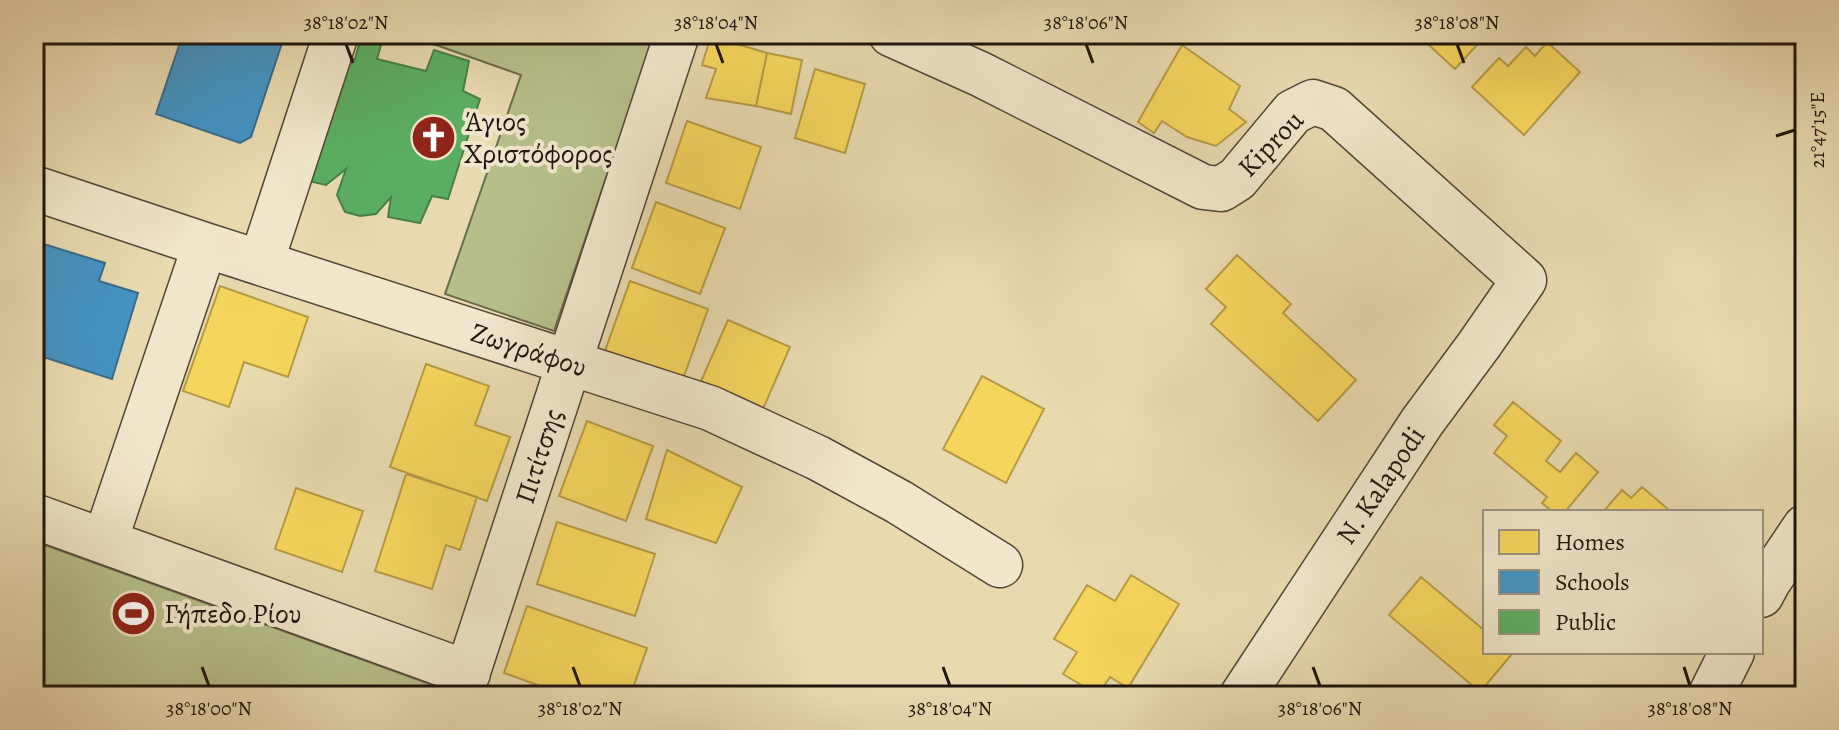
<svg xmlns="http://www.w3.org/2000/svg" width="1839" height="730" font-family="Alegreya,serif">
  <style>
    .green { fill: #b6bf8a; stroke: #6a6a4c; stroke-width: 2 }
    .homes { fill: #f6d55c; stroke: #b69b45; stroke-width: 2 }
    .schools { fill: #4393c3; stroke: #386d8d; stroke-width: 2 }
    .public { fill: #5aae61; stroke: #488048; stroke-width: 2 }
    .lines { fill: none; stroke-linecap: round; stroke-linejoin: round }
    .minor-casing { stroke: #514636; stroke-width: 47 }
    .minor { stroke: #f0e6cb; stroke-width: 44 }
    .ticks { fill: none; stroke: #1f150e; stroke-width: 3 }
    .labels { text-anchor: middle; stroke-width: 8; stroke-linejoin: round; paint-order: stroke }
    .poi-label { font-size: 28px; fill: #1f150e; stroke: #f0e6cb; text-anchor: start }
    .street-label { font-size: 28px; fill: #1f150e; stroke: #f0e6cb }
    .neatline { fill: none; stroke: #1f150e; stroke-width: 3 }
    .ticks-label { font-size: 20px; text-anchor: middle; fill: #1f150e }
  </style>
  <rect width="100%" height="100%" fill="#e8d9af"/>
  <filter id="stains"><feTurbulence type="fractalNoise" baseFrequency=".0025" numOctaves="4"/><feColorMatrix values="0 0 0 0 .2 0 0 0 0 .09 0 0 0 0 .02 0 0 0 .5 -.17"/></filter>
  <radialGradient id="worn" r=".72"><stop offset=".6" stop-color="#630" stop-opacity="0"/><stop offset="1" stop-color="#630" stop-opacity=".3"/></radialGradient>
  <path class="green" d="M 405,34 L 655,34 L 554,331 L 445,294 L 521,75 Z
    M 34,541 L 430,684 L 426,696 L 34,696 Z"/>
  <path class="homes" d="M 1417,34 L 1487,34 L 1455,69 Z
    M 711,36 L 767,53 L 756,106 L 706,98 L 716,69 L 702,65 Z
    M 1547,42 L 1580,72 L 1524,135 L 1472,87 L 1499,58 L 1508,66 L 1526,47 L 1535,56 Z
    M 1182,45 L 1240,86 L 1229,109 L 1246,122 L 1216,146 L 1187,137 L 1162,121 L 1154,133 L 1138,122 Z
    M 767,53 L 802,60 L 791,114 L 756,106 Z
    M 815,69 L 865,84 L 845,153 L 795,138 Z
    M 687,121 L 761,147 L 740,209 L 666,183 Z
    M 656,202 L 725,228 L 700,294 L 632,268 Z
    M 1237,255 L 1291,304 L 1283,313 L 1356,380 L 1318,421 L 1211,324 L 1226,307 L 1206,289 Z
    M 630,281 L 708,309 L 683,379 L 605,351 Z
    M 220,286 L 308,317 L 288,377 L 244,362 L 229,407 L 183,391 Z
    M 728,320 L 790,347 L 763,409 L 701,381 Z
    M 426,364 L 489,386 L 475,425 L 510,437 L 487,501 L 390,467 Z
    M 982,376 L 1044,409 L 1006,483 L 943,449 Z
    M 1513,402 L 1561,441 L 1546,461 L 1560,472 L 1576,453 L 1598,472 L 1565,512 L 1553,512 L 1542,503 L 1547,497 L 1494,453 L 1507,436 L 1494,425 Z
    M 587,421 L 653,446 L 626,521 L 559,496 Z
    M 667,450 L 742,487 L 716,543 L 646,519 Z
    M 406,474 L 477,497 L 460,550 L 446,545 L 432,589 L 375,571 Z
    M 1642,487 L 1669,510 L 1667,512 L 1603,512 L 1622,490 L 1631,498 Z
    M 296,488 L 363,511 L 342,572 L 275,549 Z
    M 557,522 L 655,554 L 635,616 L 537,584 Z
    M 1131,575 L 1179,604 L 1128,688 L 1110,677 L 1098,695 L 1063,674 L 1077,652 L 1054,639 L 1087,585 L 1115,601 Z
    M 1421,577 L 1485,631 L 1485,652 L 1510,652 L 1512,654 L 1480,692 L 1389,615 Z
    M 527,606 L 647,648 L 630,696 L 568,696 L 504,673 Z"/>
  <path class="schools" d="M 183,34 L 285,34 L 251,137 L 240,143 L 156,114 Z
    M 34,241 L 105,263 L 99,281 L 138,293 L 112,379 L 34,354 Z"/>
  <path class="public" d="M 362,34 L 383,38 L 377,59 L 426,71 L 434,50 L 469,61 L 463,91 L 480,99 L 448,199 L 432,196 L 420,223 L 388,217 L 391,197 L 376,214 L 360,216 L 345,212 L 337,195 L 346,169 L 326,185 L 309,181 L 344,60 L 355,59 Z"/>
  <g class="lines">
    <defs>
      <path id="minor" d="M 891,34 L 980,74 L 1203,187 L 1221,189 L 1237,179 L 1293,112 L 1313,102 L 1334,109 L 1524,280 L 1479,345 L 1422,422 L 1242,696
        M 34,188 L 205,245 L 710,408 L 818,458 L 899,502 L 1000,565
        M 261,263 L 336,34
        M 34,516 L 468,673
        M 105,541 L 205,245
        M 1761,595 L 1768,582 L 1805,527
        M 460,696 L 677,34
        M 1710,696 L 1732,652"/>
    </defs>
    <use href="#minor" class="minor-casing"/>
    <use href="#minor" class="minor"/>
  </g>
  <path class="ticks" d="M 346,44 L 353,63M 716,44 L 723,63M 1086,44 L 1093,63M 1457,44 L 1464,63M 1776,136 L 1795,130M 202,667 L 209,686M 573,667 L 580,686M 943,667 L 950,686M 1313,667 L 1320,686M 1684,667 L 1690,686"/>
  <defs>
    <symbol id="church-disc" viewBox="-11 -11 22 22"><circle r="9.5" fill="#8f2418" stroke="#f0e6cb"/><path d="M-1.2-6h2.4v3.5h3.3v2.4h-3.3V6h-2.4V-.1h-3.3v-2.4h3.3Z" fill="#fff"/></symbol>
    <symbol id="stadium-disc" viewBox="-11 -11 22 22"><circle r="9.5" fill="#8f2418" stroke="#f0e6cb"/><path d="M0-5a6.5 5 0 1 0 0 10a6.5 5 0 1 0 0-10ZM-3.5-1.8h7v3.6h-7Z" fill="#fff"/></symbol>
  </defs>
  <g fill-rule="evenodd">
    <use href="#church-disc" x="408" y="112" width="51" height="51"/>
    <use href="#stadium-disc" x="108" y="588" width="51" height="51"/>
  </g>
  <g class="labels">
    <g class="poi-label">
      <text x="464" y="131">Άγιος<tspan x="464" dy="32">Χριστόφορος</tspan></text>
      <text x="164" y="623">Γήπεδο Ρίου</text>
    </g>
    <g class="street-label">
      <text transform="translate(1270 143) rotate(-46)" y="10">Kiprou</text>
      <text transform="translate(529 349) rotate(18)" y="10">Ζωγράφου</text>
      <text transform="translate(538 456) rotate(-72)" y="10">Πιτίτσης</text>
      <text transform="translate(1380 485) rotate(-56)" y="10">N. Kalapodi</text>
    </g>
  </g>
  <rect width="1839" height="730" fill="none" stroke="#e8d9af" stroke-width="88"/>
  <rect x="1483" y="510" width="280" height="144" fill="#f0e6cb" stroke="#9c927f" stroke-width="2"/>
  <rect x="1499" y="530" width="40" height="24" fill="#f6d55c" stroke="#9c927f" stroke-width="2"/>
  <text x="1555" y="550" font-size="24" fill="#1f150e">Homes</text>
  <rect x="1499" y="570" width="40" height="24" fill="#4393c3" stroke="#9c927f" stroke-width="2"/>
  <text x="1555" y="590" font-size="24" fill="#1f150e">Schools</text>
  <rect x="1499" y="610" width="40" height="24" fill="#5aae61" stroke="#9c927f" stroke-width="2"/>
  <text x="1555" y="630" font-size="24" fill="#1f150e">Public</text>
  <rect x="44" y="44" width="1751" height="642" class="neatline"/>
  <g class="ticks-label">
    <text x="346" y="29">38°18'02"N</text>
    <text x="716" y="29">38°18'04"N</text>
    <text x="1086" y="29">38°18'06"N</text>
    <text x="1457" y="29">38°18'08"N</text>
    <text transform="translate(1817 130) rotate(-90)" y="7">21°47'15"E</text>
    <text x="209" y="715">38°18'00"N</text>
    <text x="580" y="715">38°18'02"N</text>
    <text x="950" y="715">38°18'04"N</text>
    <text x="1320" y="715">38°18'06"N</text>
    <text x="1690" y="715">38°18'08"N</text>
  </g>
  <rect width="100%" height="100%" filter="url(#stains)"/>
  <rect width="100%" height="100%" fill="url(#worn)"/>
</svg>
